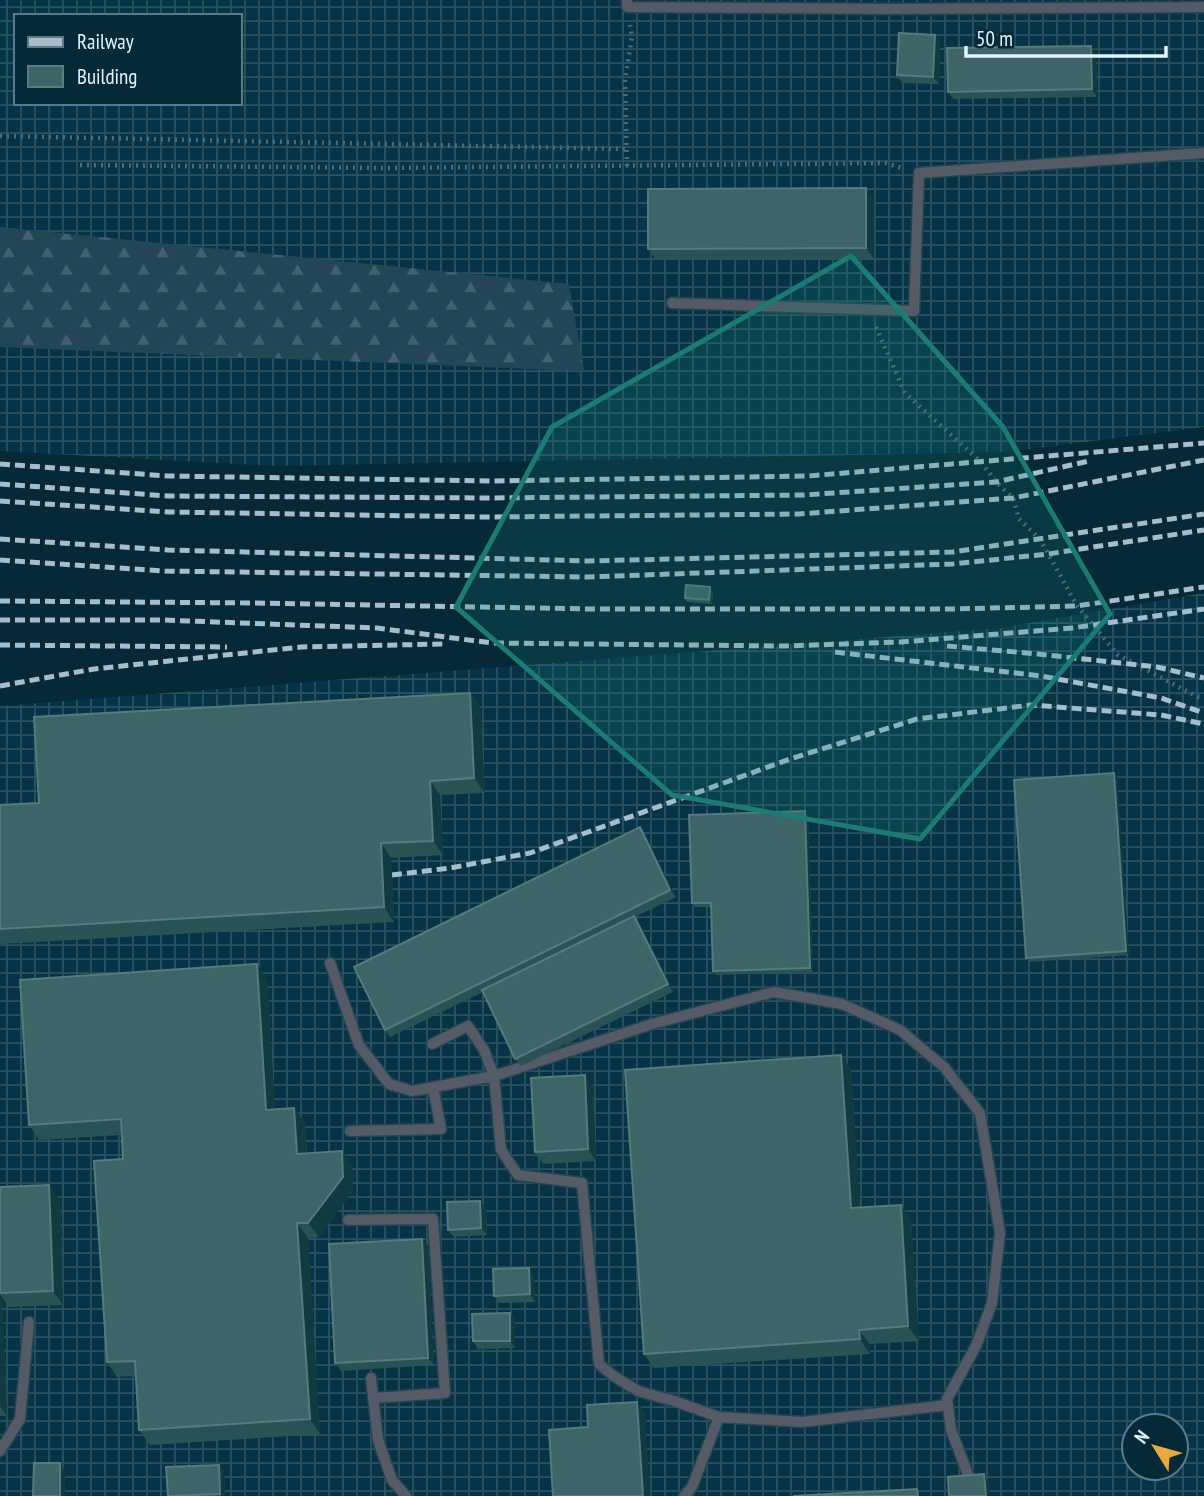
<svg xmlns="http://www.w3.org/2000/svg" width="1204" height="1496" font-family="'PT Sans Narrow',sans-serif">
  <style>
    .industrial { fill: url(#industrial-grid); fill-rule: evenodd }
    .forest { fill: url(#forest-firs) }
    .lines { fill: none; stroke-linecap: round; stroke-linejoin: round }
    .lane-casing { stroke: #244653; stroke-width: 13 }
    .path { stroke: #4d6b78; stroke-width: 4.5; stroke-dasharray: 2 5; stroke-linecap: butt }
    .lane { stroke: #545b67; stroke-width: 10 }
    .rail { stroke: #a6bec8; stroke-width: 5; stroke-dasharray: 10 5; stroke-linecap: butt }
    .wall { fill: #295254 }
    .shaded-wall { fill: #123a41 }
    .building { fill: #3d6466; stroke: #577a7e; stroke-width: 2 }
    .marked { fill: #1a7c75; fill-opacity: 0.2; stroke: #1a7c75; stroke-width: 5; stroke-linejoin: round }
  </style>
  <defs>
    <pattern id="industrial-grid" width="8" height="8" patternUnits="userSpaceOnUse" patternTransform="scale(1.75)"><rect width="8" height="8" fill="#063446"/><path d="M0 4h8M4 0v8" fill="none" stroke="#2a5262"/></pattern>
    <pattern id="forest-firs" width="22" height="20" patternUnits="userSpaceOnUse" patternTransform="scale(1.75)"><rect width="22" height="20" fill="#234656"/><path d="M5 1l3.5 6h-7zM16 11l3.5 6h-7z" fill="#43616f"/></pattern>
  </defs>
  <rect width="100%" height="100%" fill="#052937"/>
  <path class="industrial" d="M 0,0 L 1204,0 L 1204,427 L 1007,452 L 275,466 L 0,451 ZM 16,16 L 240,16 L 240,103 L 16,103 Z
    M 1204,593 L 1204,1496 L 0,1496 L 0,706 L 1000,628 ZM 1134,1426 L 1176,1426 L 1176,1468 L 1134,1468 Z"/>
  <path class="forest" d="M 0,227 L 569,284 L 584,371 L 0,347 Z"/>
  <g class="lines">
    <defs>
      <path id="lane" d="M 627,0 L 627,7 L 888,9 L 1204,7
        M 672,303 L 914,311 L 919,173 L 1204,153
        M 330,963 L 359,1045 L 389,1084 L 412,1091 L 494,1076 L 652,1024 L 774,992 L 842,1004 L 900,1030 L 944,1067 L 980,1113 L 1000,1233 L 992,1303 L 976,1346 L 947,1399 L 951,1430 L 971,1482 L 972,1496
        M 432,1044 L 468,1026 L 484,1050 L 494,1076 L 501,1150 L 518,1175 L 582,1183 L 599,1364 L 612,1375 L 638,1391 L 674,1401 L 719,1417 L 802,1422 L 948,1405
        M 350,1131 L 441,1129 L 433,1087
        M 348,1220 L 433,1219 L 445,1393 L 374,1398
        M 371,1378 L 378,1440 L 392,1480 L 406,1496
        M 0,1451 L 20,1419 L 29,1322
        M 684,1496 L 692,1487 L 719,1417"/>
    </defs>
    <use href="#lane" class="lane-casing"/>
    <path class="path" d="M 0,136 L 626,149
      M 80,165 L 383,168 L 885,163 L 902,168
      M 627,166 L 625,80 L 632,37 L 630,25
      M 876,327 L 905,393 L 981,462 L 996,482 L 1013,498 L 1019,519 L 1040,539 L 1077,606 L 1118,655 L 1198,697 L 1204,698"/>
    <use href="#lane" class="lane"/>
    <path class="rail" d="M 0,464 L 168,476 L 491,481 L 808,476 L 1204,443
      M 0,484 L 168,496 L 488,498 L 804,495 L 996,482 L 1089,461
      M 0,501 L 169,512 L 487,517 L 799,514 L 1013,498 L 1204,460
      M 0,539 L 168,550 L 589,561 L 953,552 L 1204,514
      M 0,560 L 165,571 L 587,577 L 953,564 L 1048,554 L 1204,530
      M 0,601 L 256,603 L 591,609 L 953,609 L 1077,606 L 1204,587
      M 0,620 L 162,620 L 377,628 L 492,643 L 785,646 L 901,642 L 1072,628 L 1204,609
      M 0,645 L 227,647
      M 947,646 L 1038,654 L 1157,667 L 1204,678
      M 835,652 L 1041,676 L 1161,698 L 1204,713
      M 0,686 L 94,669 L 301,647 L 443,644
      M 392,875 L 450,868 L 530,853 L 790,759 L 917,719 L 1031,705 L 1161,715 L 1204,724"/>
  </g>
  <path class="wall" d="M 935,35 L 940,42 L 939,84 L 902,83 L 897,75 Z
    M 1091,46 L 1096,54 L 1097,97 L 953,99 L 948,92 Z
    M 874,200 L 874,259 L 656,260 L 648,249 Z
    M 713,591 L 712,604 L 687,602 L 685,598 Z
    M 470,693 L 480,707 L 485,793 L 440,795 L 443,855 L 391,858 L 394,922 L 0,944 L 0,805 L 39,803 Z
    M 1117,777 L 1129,955 L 1029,962 L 1026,958 Z
    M 805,811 L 808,815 L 813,972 L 716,975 L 713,971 L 711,907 L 694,907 L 692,903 Z
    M 645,835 L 676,897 L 635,917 L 640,924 L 673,992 L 521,1066 L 515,1059 L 483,992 L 390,1037 L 385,1030 Z
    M 267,979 L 275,1109 L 294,1108 L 305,1123 L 307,1153 L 342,1151 L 352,1165 L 353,1191 L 319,1237 L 308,1238 L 320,1434 L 150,1445 L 139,1430 L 136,1376 L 117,1377 L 107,1362 L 123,1159 L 121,1135 L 39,1140 L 29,1125 Z
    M 851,1069 L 860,1208 L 901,1205 L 911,1220 L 919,1341 L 870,1344 L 870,1354 L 654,1368 L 644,1354 Z
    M 593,1086 L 596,1161 L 543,1164 L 535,1152 Z
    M 0,1187 L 60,1200 L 63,1305 L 9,1307 L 2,1297 L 7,1416 L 0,1416 Z
    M 480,1201 L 486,1208 L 487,1235 L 454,1237 L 448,1230 Z
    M 422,1239 L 428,1246 L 434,1365 L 341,1371 L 335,1363 Z
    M 534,1275 L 535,1302 L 499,1303 L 494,1296 Z
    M 510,1313 L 515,1321 L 515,1348 L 478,1349 L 473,1341 Z
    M 219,1465 L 224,1472 L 225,1496 L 168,1496 Z"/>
  <path class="shaded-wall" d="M 935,35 L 940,42 L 939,84 L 933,77 Z
    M 1091,46 L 1096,54 L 1097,97 L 1092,89 Z
    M 866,188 L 874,200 L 874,259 L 866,248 Z
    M 710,587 L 713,591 L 712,604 L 709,600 Z
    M 470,693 L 480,707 L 485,793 L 474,778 Z
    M 1114,773 L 1117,777 L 1129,955 L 1126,951 Z
    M 430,781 L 440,795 L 443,855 L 433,841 Z
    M 805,811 L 808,815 L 813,972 L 810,968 Z
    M 640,827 L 645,835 L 676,897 L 670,890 Z
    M 381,843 L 391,858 L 394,922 L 384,907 Z
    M 634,916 L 640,924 L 673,992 L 668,984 Z
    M 257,964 L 267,979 L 276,1124 L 266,1110 Z
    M 841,1055 L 851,1069 L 861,1223 L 851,1208 Z
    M 585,1075 L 593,1086 L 596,1161 L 588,1149 Z
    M 294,1108 L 305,1123 L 307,1168 L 297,1154 Z
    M 342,1151 L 352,1165 L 353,1191 L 319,1237 L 308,1223 Z
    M 49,1185 L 60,1200 L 63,1305 L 53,1291 Z
    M 480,1201 L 486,1208 L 487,1235 L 481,1228 Z
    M 901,1205 L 911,1220 L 919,1341 L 908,1326 Z
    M 297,1223 L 308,1238 L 320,1434 L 310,1419 Z
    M 422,1239 L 428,1246 L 434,1365 L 428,1358 Z
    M 529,1268 L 534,1275 L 535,1302 L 530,1294 Z
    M 0,1294 L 2,1297 L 7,1416 L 0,1406 Z
    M 510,1313 L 515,1321 L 515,1348 L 510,1341 Z
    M 859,1330 L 870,1344 L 870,1354 L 860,1339 Z
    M 637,1402 L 645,1413 L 650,1496 L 643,1496 Z
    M 60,1463 L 65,1471 L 65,1496 L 60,1496 Z
    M 219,1465 L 224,1472 L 225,1496 L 222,1496 L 220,1494 Z
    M 984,1474 L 989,1482 L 990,1496 L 986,1496 Z"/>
  <path class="building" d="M 899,33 L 935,35 L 933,77 L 897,75 Z
    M 1091,46 L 1092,89 L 948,92 L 947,48 Z
    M 866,188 L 866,248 L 648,249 L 648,189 Z
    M 686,585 L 710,587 L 709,600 L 685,598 Z
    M 470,693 L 474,778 L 430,781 L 433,841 L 381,843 L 384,907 L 0,929 L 0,805 L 39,803 L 34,717 Z
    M 1114,773 L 1126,951 L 1026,958 L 1014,780 Z
    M 805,811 L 810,968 L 713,971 L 711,903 L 692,903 L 689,815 Z
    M 640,827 L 670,890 L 385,1030 L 354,967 Z
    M 634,916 L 668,984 L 515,1059 L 482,990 Z
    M 257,964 L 266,1110 L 294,1108 L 297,1154 L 342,1151 L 343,1177 L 308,1223 L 297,1223 L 310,1419 L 139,1430 L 135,1361 L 107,1362 L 94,1161 L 123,1159 L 121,1119 L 29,1125 L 20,980 Z
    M 841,1055 L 851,1208 L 901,1205 L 908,1326 L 859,1330 L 860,1339 L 644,1354 L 625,1070 Z
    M 585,1075 L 588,1149 L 535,1152 L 531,1078 Z
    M 49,1185 L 53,1291 L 0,1293 L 0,1187 Z
    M 480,1201 L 481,1228 L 448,1230 L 447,1202 Z
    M 422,1239 L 428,1358 L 335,1363 L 329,1244 Z
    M 529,1268 L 530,1294 L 494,1296 L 493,1269 Z
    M 510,1313 L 510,1341 L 473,1341 L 472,1314 Z
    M 637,1402 L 643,1496 L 553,1496 L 549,1430 L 588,1427 L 587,1405 Z
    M 34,1463 L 60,1463 L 60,1496 L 33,1496 Z
    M 219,1465 L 220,1494 L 168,1496 L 166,1467 Z
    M 984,1474 L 986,1496 L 949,1496 L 948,1477 Z
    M 917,1489 L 918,1496 L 793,1496 Z"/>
  <path class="marked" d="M 851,256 L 1003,427 L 1110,614 L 920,839 L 672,795 L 456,607 L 552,427 Z"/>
  <rect x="14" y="14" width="228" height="91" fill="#052937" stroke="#5d7b87" stroke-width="2"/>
  <rect x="28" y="37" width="35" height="10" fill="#a6bec8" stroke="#5d7b87" stroke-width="2"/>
  <text x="77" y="49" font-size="21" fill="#e2f5fe">Railway</text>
  <rect x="28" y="66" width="35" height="21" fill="#3d6466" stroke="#5d7b87" stroke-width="2"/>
  <text x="77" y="84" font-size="21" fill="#e2f5fe">Building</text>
  <g transform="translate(1155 1447) rotate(307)"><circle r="33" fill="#052937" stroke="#5d7b87" stroke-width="2"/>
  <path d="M0-5L12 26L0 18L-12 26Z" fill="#eba93a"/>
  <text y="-10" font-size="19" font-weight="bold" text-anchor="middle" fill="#e2f5fe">N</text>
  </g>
  <path d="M966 46v10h200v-10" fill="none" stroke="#e2f5fe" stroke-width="3.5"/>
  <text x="976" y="46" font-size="21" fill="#e2f5fe" stroke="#052937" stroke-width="5" paint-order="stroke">50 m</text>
</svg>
